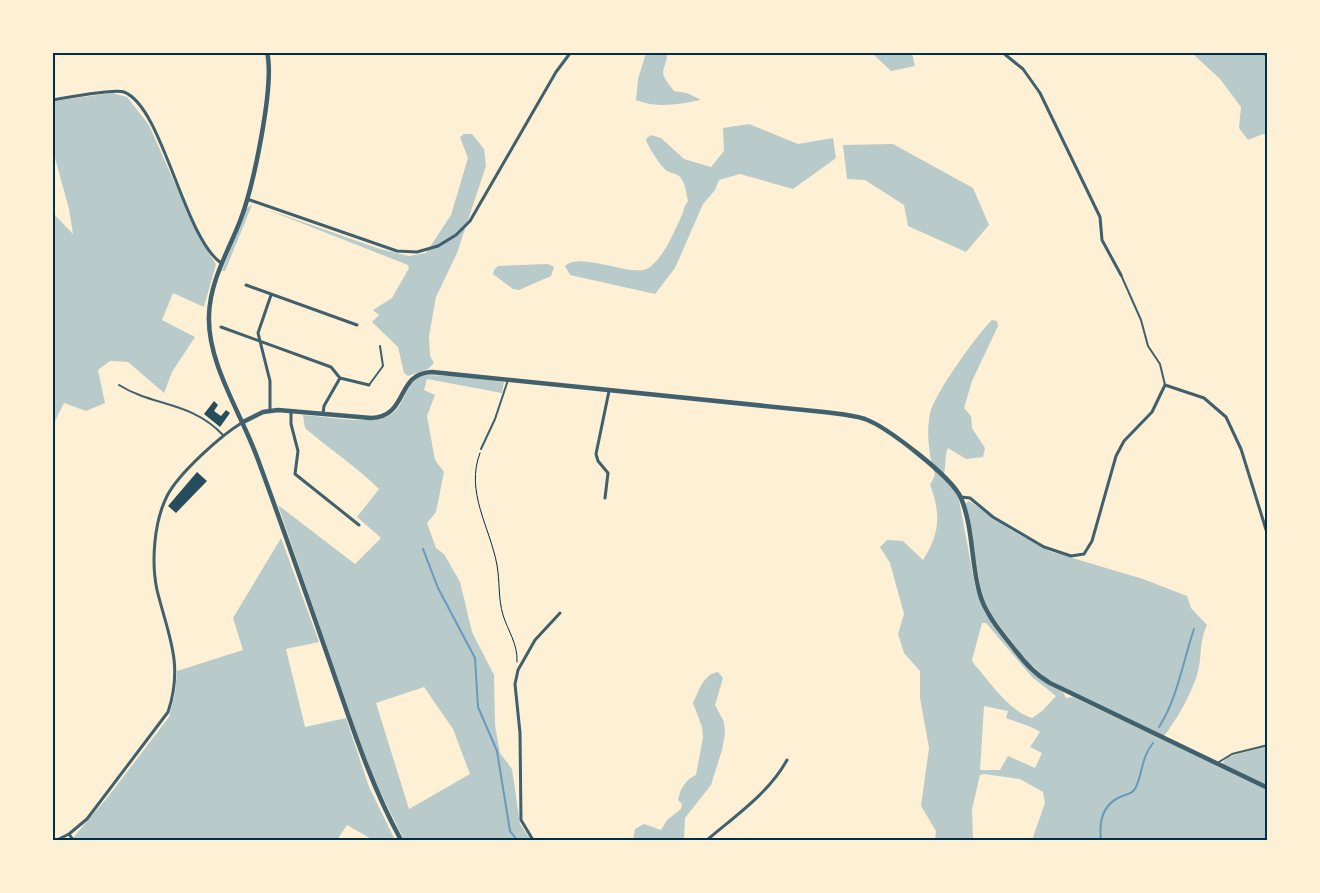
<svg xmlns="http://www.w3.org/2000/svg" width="1320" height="893" font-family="Roboto,sans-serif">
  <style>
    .green { fill: #b9caca; fill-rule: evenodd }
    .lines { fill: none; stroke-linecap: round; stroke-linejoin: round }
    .stream { stroke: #669bbc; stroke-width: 2 }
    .building { fill: #264d5e }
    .path { stroke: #003049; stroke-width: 1 }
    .service { stroke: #3f606c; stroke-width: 2 }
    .minor { stroke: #3f606c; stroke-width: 3 }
    .tertiary { stroke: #3f606c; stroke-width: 4.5 }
    .neatline { fill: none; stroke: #003049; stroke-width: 2 }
  </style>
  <rect width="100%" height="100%" fill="#fdf0d5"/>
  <path class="green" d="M 668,52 C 664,76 657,69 674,91 L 687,93 L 701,100 C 679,104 658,109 636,100 L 638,79 L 646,53 L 654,55 L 655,53 Z
    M 865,53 L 912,53 L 915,66 L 891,71 L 873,54 Z
    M 1192,53 L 1267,53 L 1267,135 L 1263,134 L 1248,140 L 1239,128 L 1241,107 L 1220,79 Z
    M 112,93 L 127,97 L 149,125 L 199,238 L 216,264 L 204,307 L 173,293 L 162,320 L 195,337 L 172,372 L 164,393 L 128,362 L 110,361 L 98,370 L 105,403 L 86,411 L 64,403 L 53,425 L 53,213 L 73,234 L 69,209 L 55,158 L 55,101 Z
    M 749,124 L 798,144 L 833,138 L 836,158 L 793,189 L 740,174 L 719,180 L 715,190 L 703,204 L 675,268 L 655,294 L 570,275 L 565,266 C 582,250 635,280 650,267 C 666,254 673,233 682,215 C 684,210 684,206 688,201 C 686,193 686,185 681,178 C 677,173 673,174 667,171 C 662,168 646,144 646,139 L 651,135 L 661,138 L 684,159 L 711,167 L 724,151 L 723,128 Z
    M 464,134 L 472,134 L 484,149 L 486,166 L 457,253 L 436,297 L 429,336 L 430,356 L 434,363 L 428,369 L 408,376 L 404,373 L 398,347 L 372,322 L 379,315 L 373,310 L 392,298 L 409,268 L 408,265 L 263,208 L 380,249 L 409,256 L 426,253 L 451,215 L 468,158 L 460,137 Z
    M 893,144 L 973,188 L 989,225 L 966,252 L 908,226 L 904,205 L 865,180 L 847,179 L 843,145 Z
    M 252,205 L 225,271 L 222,271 L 247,208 Z
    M 548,264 L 554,267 L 551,276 L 519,290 L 513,289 L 493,274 L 494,270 L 498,266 Z
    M 992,320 L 997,321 L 998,326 L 972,381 L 964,408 L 971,416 L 972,428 L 985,448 L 983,457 L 966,459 L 948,448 C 944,457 947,466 943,476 L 955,492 L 959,500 L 975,586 L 985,613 L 1032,673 L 1063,692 L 1066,698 L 1073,697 L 1149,733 L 1046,678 L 1025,659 L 990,613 L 982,594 L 965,504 L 969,501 L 1011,530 L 1049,551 L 1143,579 L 1187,596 L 1191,608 L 1207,625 C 1198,644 1203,660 1196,678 C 1189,698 1177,719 1164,736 L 1222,764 L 1227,757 L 1267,746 L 1267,840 L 1032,840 L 1045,803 L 1043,792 L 1020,779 L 984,774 L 980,775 L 972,809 L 973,840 L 935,840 L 936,831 L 921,806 L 929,748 L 920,698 L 920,671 L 904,653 L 898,634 L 904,614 L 890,563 L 880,547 L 887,540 L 903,541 L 923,560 C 940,534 941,513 930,485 L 935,475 C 929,457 926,432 930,414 C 933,396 978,333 992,320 ZM 982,623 L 986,623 L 1032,677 L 1056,696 L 1042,711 L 1032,718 C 1009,711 990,682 974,664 L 972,660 ZM 984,706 L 1008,711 L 1006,718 C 1018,723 1030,725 1040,732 L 1030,747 L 1042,753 L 1035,768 L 1008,756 L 1000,770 L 980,770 Z
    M 422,375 L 455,376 L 504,382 L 502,393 L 427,379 L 424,390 L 435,395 L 427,416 L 435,460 L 444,472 L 436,512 L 427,523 L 436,548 L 444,554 L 460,582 L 472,632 L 494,675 L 495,725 L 500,753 L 512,769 L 520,824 L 531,840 L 404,840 L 373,777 L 358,737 L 278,505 L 355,564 L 381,538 L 357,517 L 379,489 C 356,466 329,449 305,428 L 303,415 C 326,416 383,429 397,409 C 407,395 406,385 422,375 ZM 424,687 L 453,729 L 470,774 L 409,809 L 376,703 Z
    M 281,538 L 319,642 L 286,649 L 305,727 L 346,718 L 369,787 L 395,840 L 373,840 L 347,825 L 337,840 L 63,840 L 67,838 L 71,840 L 107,798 L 169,717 L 175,693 L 177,671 L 243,650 L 233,618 Z
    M 718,672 L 723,678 L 715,705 L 724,722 L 725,733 L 722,750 L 711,785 L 685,818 L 684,840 L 633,840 L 635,829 L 644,824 L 661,830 L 667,820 L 681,809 L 682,804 L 678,800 C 680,789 686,779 696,775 L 703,737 L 702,727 L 693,703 C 699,691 703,674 718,672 Z"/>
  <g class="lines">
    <path class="stream" d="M 1262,52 L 1268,58
      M 423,549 L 438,588 L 475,658 L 478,707 L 497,751 L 510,831 L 517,840
      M 1159,727 C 1178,697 1183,661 1194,629
      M 1101,840 C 1099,823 1102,805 1120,797 C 1126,794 1133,794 1136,787 C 1143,772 1141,758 1153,743"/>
  </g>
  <path class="building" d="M 214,401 L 218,405 L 214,411 L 221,416 L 226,410 L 230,413 L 220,427 L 204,414 Z
    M 197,472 L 207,481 L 176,513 L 168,506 Z"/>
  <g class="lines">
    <path class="path" d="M 480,453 C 465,492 490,527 497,565 C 500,582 498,598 503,615 C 508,631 518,644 517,662"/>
    <path class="service" d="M 1121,275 L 1141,320 L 1148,346 L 1160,364 L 1165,385
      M 119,385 C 154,407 191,401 223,435
      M 369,385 L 383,366 L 380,346
      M 481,449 L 495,419 L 508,380
      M 1219,762 L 1232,754 L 1268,745"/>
    <path class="minor" d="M 1002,52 L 1023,69 L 1040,93 L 1100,217 L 1102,240 L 1121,275
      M 52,100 C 66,98 114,88 124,92 C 163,107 183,236 221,263
      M 247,199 L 397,251 L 417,252 L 438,246 L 456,235 L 470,221 L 556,72 L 571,52
      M 246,285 L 357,325
      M 221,327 L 331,367 L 340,378 L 324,406 L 323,414
      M 340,378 L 369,385
      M 270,411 L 270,381 L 258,333 L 271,295
      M 291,411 L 291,424 L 298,451 L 295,474 L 359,525
      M 961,497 L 970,498 L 993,517 L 1044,547 L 1071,556 L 1084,554 L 1092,541 L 1116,456 L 1124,441 L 1152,412 L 1165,385 L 1204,398 L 1226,417 L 1241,449 L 1268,536
      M 605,498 L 608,473 L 598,461 L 596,454 L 609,391
      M 69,834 L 73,840
      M 57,840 L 69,834 L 87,819 L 168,712 C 184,664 168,635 157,590 C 151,562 154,522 167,496 C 179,473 220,436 243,422
      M 533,840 L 521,820 L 520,733 L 515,684 L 518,670 L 535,640 L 560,613
      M 707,840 C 735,816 769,793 787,760"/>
    <path class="tertiary" d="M 267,52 C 275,85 253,188 240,221 C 228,252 210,281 209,315 C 207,363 241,413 257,457 C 281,522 304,588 327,654 C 349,717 369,782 401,840
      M 243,422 L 263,412 L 278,410 L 371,418 C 409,417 395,373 432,372 L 824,412 C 838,414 852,415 865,419 C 887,427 952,477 961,498 C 973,527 971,561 979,591 C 984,612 999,630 1012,646 C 1023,661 1034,674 1050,683 L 1268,788"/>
  </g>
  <rect width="1320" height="893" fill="none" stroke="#fdf0d5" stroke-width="108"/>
  <rect x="54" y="54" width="1212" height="785" class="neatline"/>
</svg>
